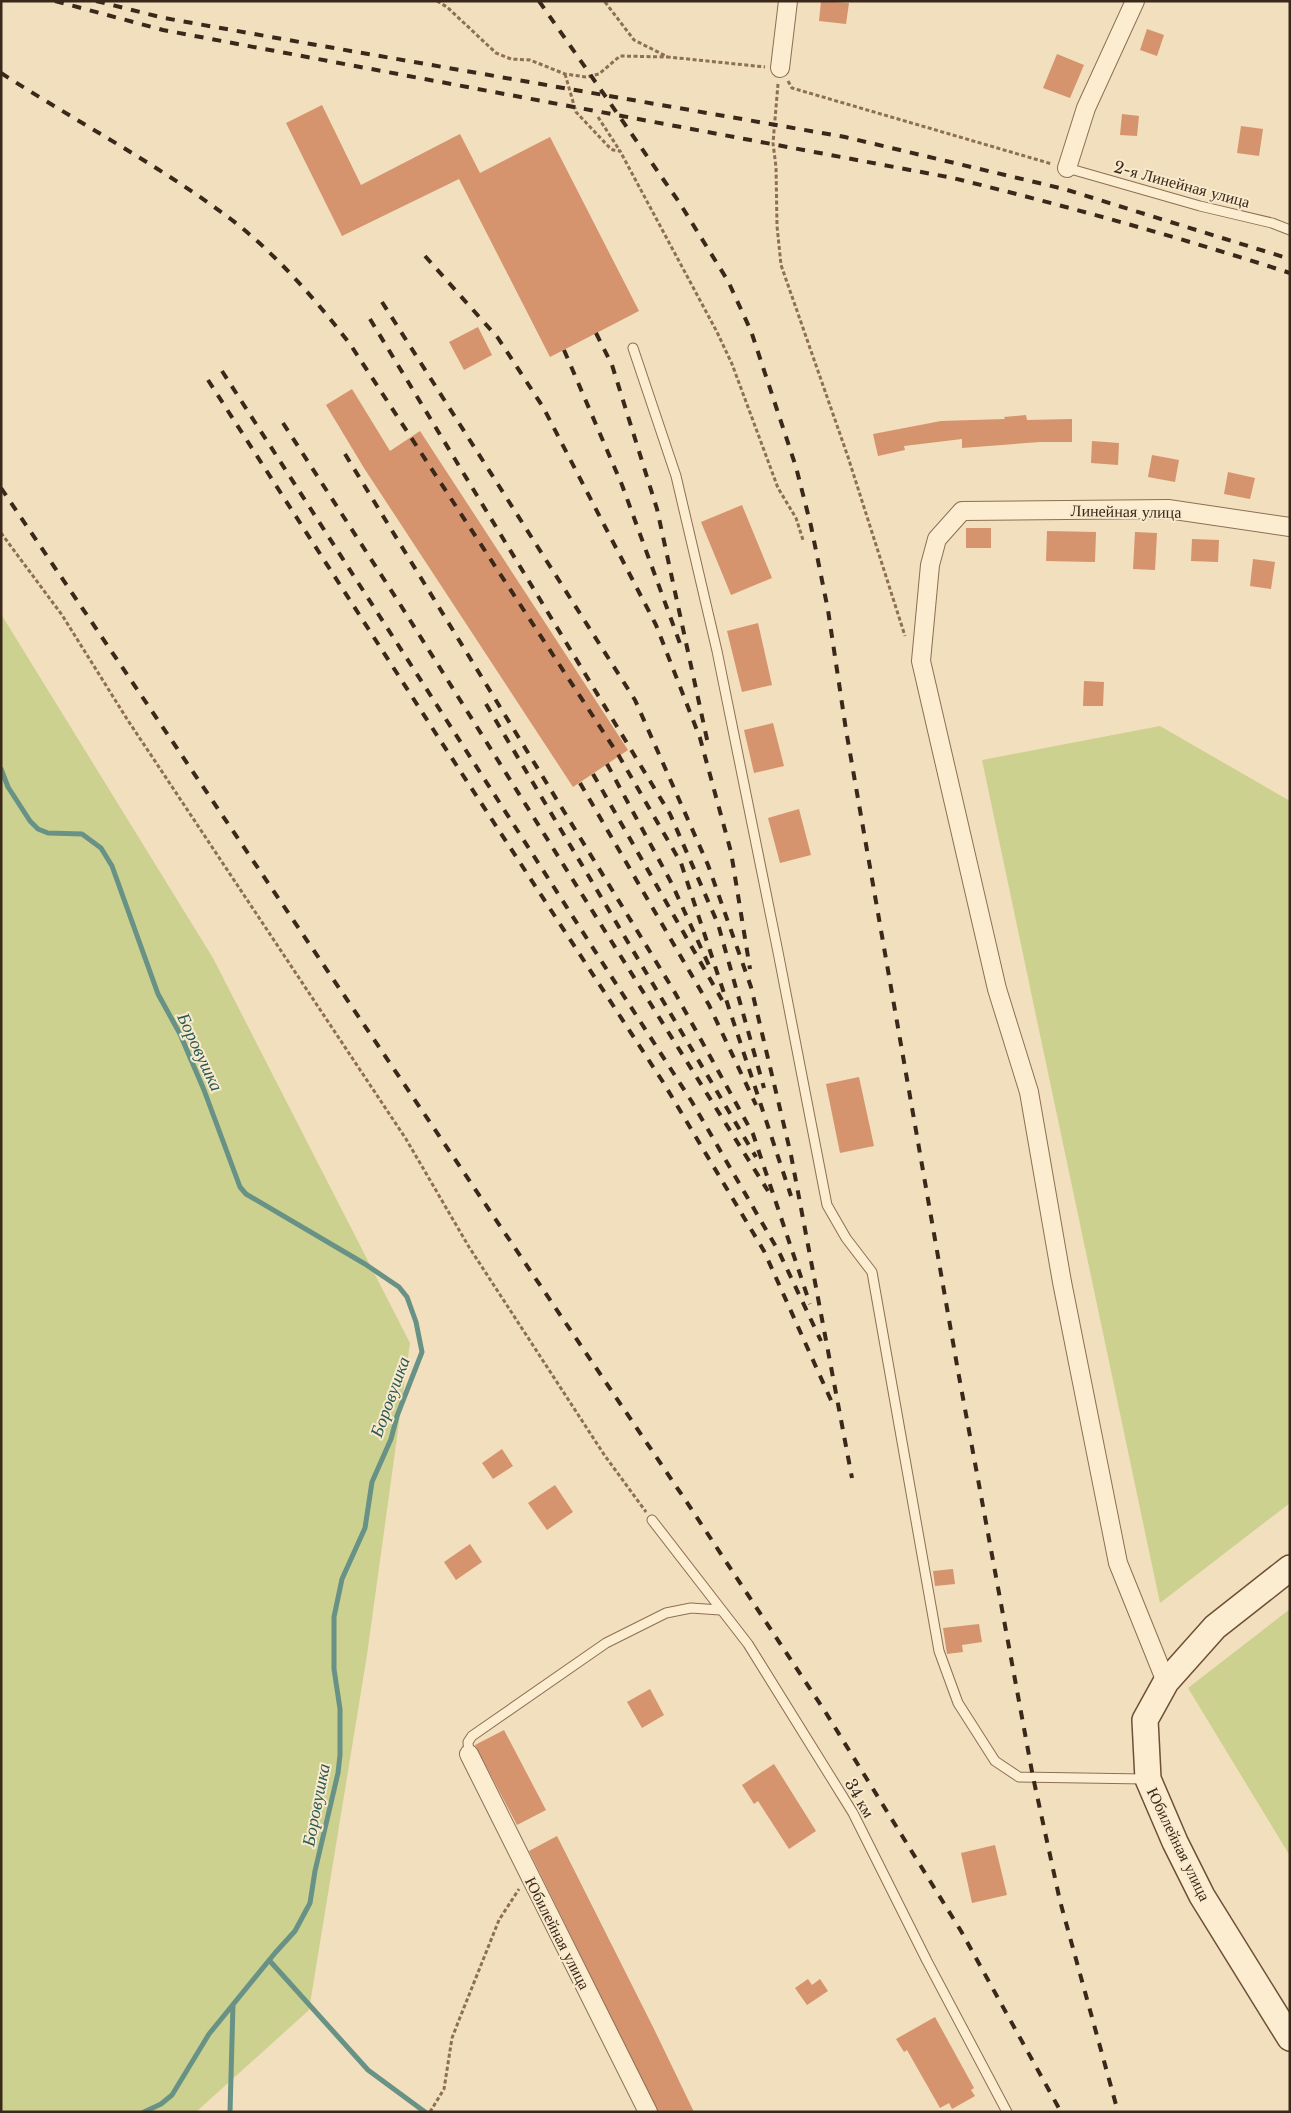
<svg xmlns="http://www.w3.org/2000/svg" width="1291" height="2113" font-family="'Libre Baskerville',serif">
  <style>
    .green { fill: #cdd190 }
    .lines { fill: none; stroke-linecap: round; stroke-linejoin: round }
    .stream { stroke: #679285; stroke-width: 5 }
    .building { fill: #d5936e }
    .service-casing { stroke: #8c6f54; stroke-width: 11 }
    .minor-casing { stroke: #8c6f54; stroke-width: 20 }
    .secondary-casing { stroke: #6e4f37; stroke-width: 28 }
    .path { stroke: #8c6f54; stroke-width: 3; stroke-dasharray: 4 2.5; stroke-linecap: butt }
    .service { stroke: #fcedd1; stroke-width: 9 }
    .minor { stroke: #fcedd1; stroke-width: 18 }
    .secondary { stroke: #fcedd1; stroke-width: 25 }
    .rail { stroke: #3a281a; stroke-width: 4; stroke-dasharray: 9 9; stroke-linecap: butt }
    .labels { text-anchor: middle; stroke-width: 4; stroke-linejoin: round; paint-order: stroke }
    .street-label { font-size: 16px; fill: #3a281a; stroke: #f9eacd }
    .water-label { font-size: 18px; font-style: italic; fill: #285b55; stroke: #f9eacd }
  </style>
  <rect width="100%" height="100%" fill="#f2dfbd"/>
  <path class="green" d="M 1,614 L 213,958 L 410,1343 L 367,1655 L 309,2010 L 196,2112 L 8,2112 L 1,2110 Z
    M 1160,726 L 1290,801 L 1290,1503 L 1160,1603 L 982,760 Z
    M 1290,1609 L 1290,1856 L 1188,1688 Z"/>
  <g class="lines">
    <path class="stream" d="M 1,769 L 8,787 L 30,821 L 38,829 L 48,833 L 82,834 L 101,848 L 112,866 L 158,994 L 180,1034 L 204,1090 L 240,1187 L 246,1194 L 365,1264 L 399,1287 L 407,1297 L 416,1322 L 422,1352 L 397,1416 L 391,1439 L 372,1482 L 365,1528 L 342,1579 L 334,1617 L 334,1669 L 340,1709 L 340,1755 L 338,1773 L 315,1871 L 310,1903 L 295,1931 L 275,1953 L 209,2034 L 172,2095 L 161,2104 L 144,2112
      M 269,1960 L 368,2070 L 425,2112
      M 230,2112 L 233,2005"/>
  </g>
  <path class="building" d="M 821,1 L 849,3 L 846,24 L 819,21 Z
    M 1147,29 L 1164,35 L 1157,56 L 1140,50 Z
    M 1057,54 L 1084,65 L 1070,98 L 1043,88 Z
    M 322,105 L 361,185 L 460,134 L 480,173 L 550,137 L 639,311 L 550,357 L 459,179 L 342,236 L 286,123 Z
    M 1122,114 L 1139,116 L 1137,136 L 1120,135 Z
    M 1241,126 L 1263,129 L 1259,156 L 1237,153 Z
    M 478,327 L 492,355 L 464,370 L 449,342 Z
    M 352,389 L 390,451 L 420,431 L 628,750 L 573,787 L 364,468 L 326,405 Z
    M 1026,415 L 1027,420 L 1072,419 L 1072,442 L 1040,442 L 962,448 L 962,439 L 904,446 L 905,450 L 878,456 L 873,434 L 941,421 L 1005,419 L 1004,417 Z
    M 1092,441 L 1119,443 L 1118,465 L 1091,463 Z
    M 1152,455 L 1179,460 L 1175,482 L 1148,477 Z
    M 1228,472 L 1255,478 L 1250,499 L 1224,494 Z
    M 742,505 L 772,578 L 731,595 L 701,522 Z
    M 966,528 L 991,528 L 991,548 L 966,548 Z
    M 1047,531 L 1096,532 L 1095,562 L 1046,561 Z
    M 1135,532 L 1157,533 L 1155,570 L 1133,569 Z
    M 1192,539 L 1219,540 L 1218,562 L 1191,561 Z
    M 1253,559 L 1275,562 L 1271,589 L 1250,586 Z
    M 758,623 L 772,685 L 742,692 L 727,631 Z
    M 1084,681 L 1104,682 L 1103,706 L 1083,706 Z
    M 773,723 L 784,766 L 754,773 L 744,730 Z
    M 799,809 L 811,855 L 780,863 L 768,818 Z
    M 859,1077 L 874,1146 L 840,1153 L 826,1084 Z
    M 502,1449 L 513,1466 L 493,1479 L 482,1463 Z
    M 555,1485 L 573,1512 L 547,1530 L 528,1503 Z
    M 470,1544 L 482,1562 L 456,1580 L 444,1562 Z
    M 953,1569 L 955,1584 L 935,1586 L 933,1571 Z
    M 979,1624 L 982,1642 L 962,1645 L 963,1652 L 947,1654 L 943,1628 Z
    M 650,1689 L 664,1715 L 642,1728 L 627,1702 Z
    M 504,1730 L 546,1810 L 517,1825 L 475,1745 Z
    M 774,1764 L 816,1831 L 789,1849 L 758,1801 L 754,1804 L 742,1785 Z
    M 557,1836 L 653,2027 L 694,2112 L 658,2112 L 529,1851 Z
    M 995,1845 L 1007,1895 L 972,1903 L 961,1853 Z
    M 808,1979 L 812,1985 L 820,1979 L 828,1991 L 807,2005 L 795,1988 Z
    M 935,2017 L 974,2088 L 971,2090 L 975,2096 L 952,2109 L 949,2103 L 940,2108 L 907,2050 L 904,2052 L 896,2039 Z"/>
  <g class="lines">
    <defs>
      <path id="service" d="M 1067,168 L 1200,206 L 1272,223 L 1290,230
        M 633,348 L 676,476 L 717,651 L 778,952 L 827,1205 L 846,1238 L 872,1272 L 939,1651 L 958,1703 L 995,1761 L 1019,1777 L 1145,1779
        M 652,1520 L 748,1644 L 853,1813 L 927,1961 L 1007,2112
        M 469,1754 L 468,1742 L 472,1736 L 606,1643 L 666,1613 L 691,1608 L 720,1610"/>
      <path id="minor" d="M 780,68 L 788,1
        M 1067,168 L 1086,108 L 1135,1
        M 1166,1682 L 1118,1563 L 1062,1282 L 1029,1092 L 997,989 L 921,661 L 930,565 L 937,539 L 962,511 L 1168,509 L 1290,527
        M 469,1754 L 648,2112"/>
      <path id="secondary" d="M 1290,1568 L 1215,1627 L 1166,1682 L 1145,1720 L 1148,1779 L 1175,1842 L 1202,1896 L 1290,2038"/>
    </defs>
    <use href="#service" class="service-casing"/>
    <use href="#minor" class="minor-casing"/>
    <use href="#secondary" class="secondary-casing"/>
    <path class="path" d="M 437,1 L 447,7 L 496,53 L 511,59 L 530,60 L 565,74 L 586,77 L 599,74 L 620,56 L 668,57
      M 605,2 L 634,40 L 668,57 L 765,67
      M 565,74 L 576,112 L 609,147 L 613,150 L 620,151 L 717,332 L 732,364 L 778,488 L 796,518 L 803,540
      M 788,81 L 792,88 L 1052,164
      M 778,84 L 773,143 L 776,167 L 777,226 L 781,265 L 848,457 L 905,636
      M 598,117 L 620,151
      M 1,533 L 62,615 L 127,719 L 406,1139 L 469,1247 L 605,1456 L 646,1512
      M 430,2112 L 444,2089 L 452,2038 L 459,2020 L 499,1920 L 519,1889"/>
    <use href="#service" class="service"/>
    <use href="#minor" class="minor"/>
    <use href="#secondary" class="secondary"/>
    <path class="rail" d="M 55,1 L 163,30 L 953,178 C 1066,206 1179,237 1290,273
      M 96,1 L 164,18 L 305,43 L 845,137 L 1064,189 L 1290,259
      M 539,1 L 679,202 L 728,281 L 751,331 L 796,467 L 811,526 L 828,610 L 846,730 L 958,1371 L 1033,1777 L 1060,1901 L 1118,2112
      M 1,73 C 77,122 159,165 232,220 C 277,255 315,299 350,344 L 619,756 L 681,863 L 791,1196
      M 425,256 L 498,338 L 543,407 L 656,625 L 700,738 L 731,852 L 750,969
      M 382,302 L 635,700 L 708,865 L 751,987 L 791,1155 L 852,1478
      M 370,319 L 670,814 L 718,924 L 764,1088
      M 596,333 L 612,365 L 657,509 L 708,744
      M 564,350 L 622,485 L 682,649
      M 222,371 L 692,1102 L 779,1252 L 821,1341
      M 208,380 L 440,740 L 663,1082 L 764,1251 L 834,1407
      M 283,423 L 398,601 L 768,1191
      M 345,454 L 674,991 L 753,1134 L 810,1304
      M 1,488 L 684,1498 L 826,1713 L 961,1931 L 1061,2112
      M 486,704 L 756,1157
      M 607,764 L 672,884 L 711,970
      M 593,774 L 722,1000
      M 580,783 L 709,1005 L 756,1105"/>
  </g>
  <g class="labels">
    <g class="street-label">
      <text transform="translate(1182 184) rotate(15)" y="6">2-я Линейная улица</text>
      <text transform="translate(1126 511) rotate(1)" y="6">Линейная улица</text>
      <text transform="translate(860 1798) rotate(60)" y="6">34 км</text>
      <text transform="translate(1179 1844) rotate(64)" y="6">Юбилейная улица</text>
      <text transform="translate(558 1933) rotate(63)" y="6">Юбилейная улица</text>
    </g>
    <g class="water-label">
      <text transform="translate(200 1052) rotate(65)" y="6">Боровушка</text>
      <text transform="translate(390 1397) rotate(-70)" y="6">Боровушка</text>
      <text transform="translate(316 1805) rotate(-79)" y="6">Боровушка</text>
    </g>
  </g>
  <rect width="1291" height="2113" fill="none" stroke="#3a281a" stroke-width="5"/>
</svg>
